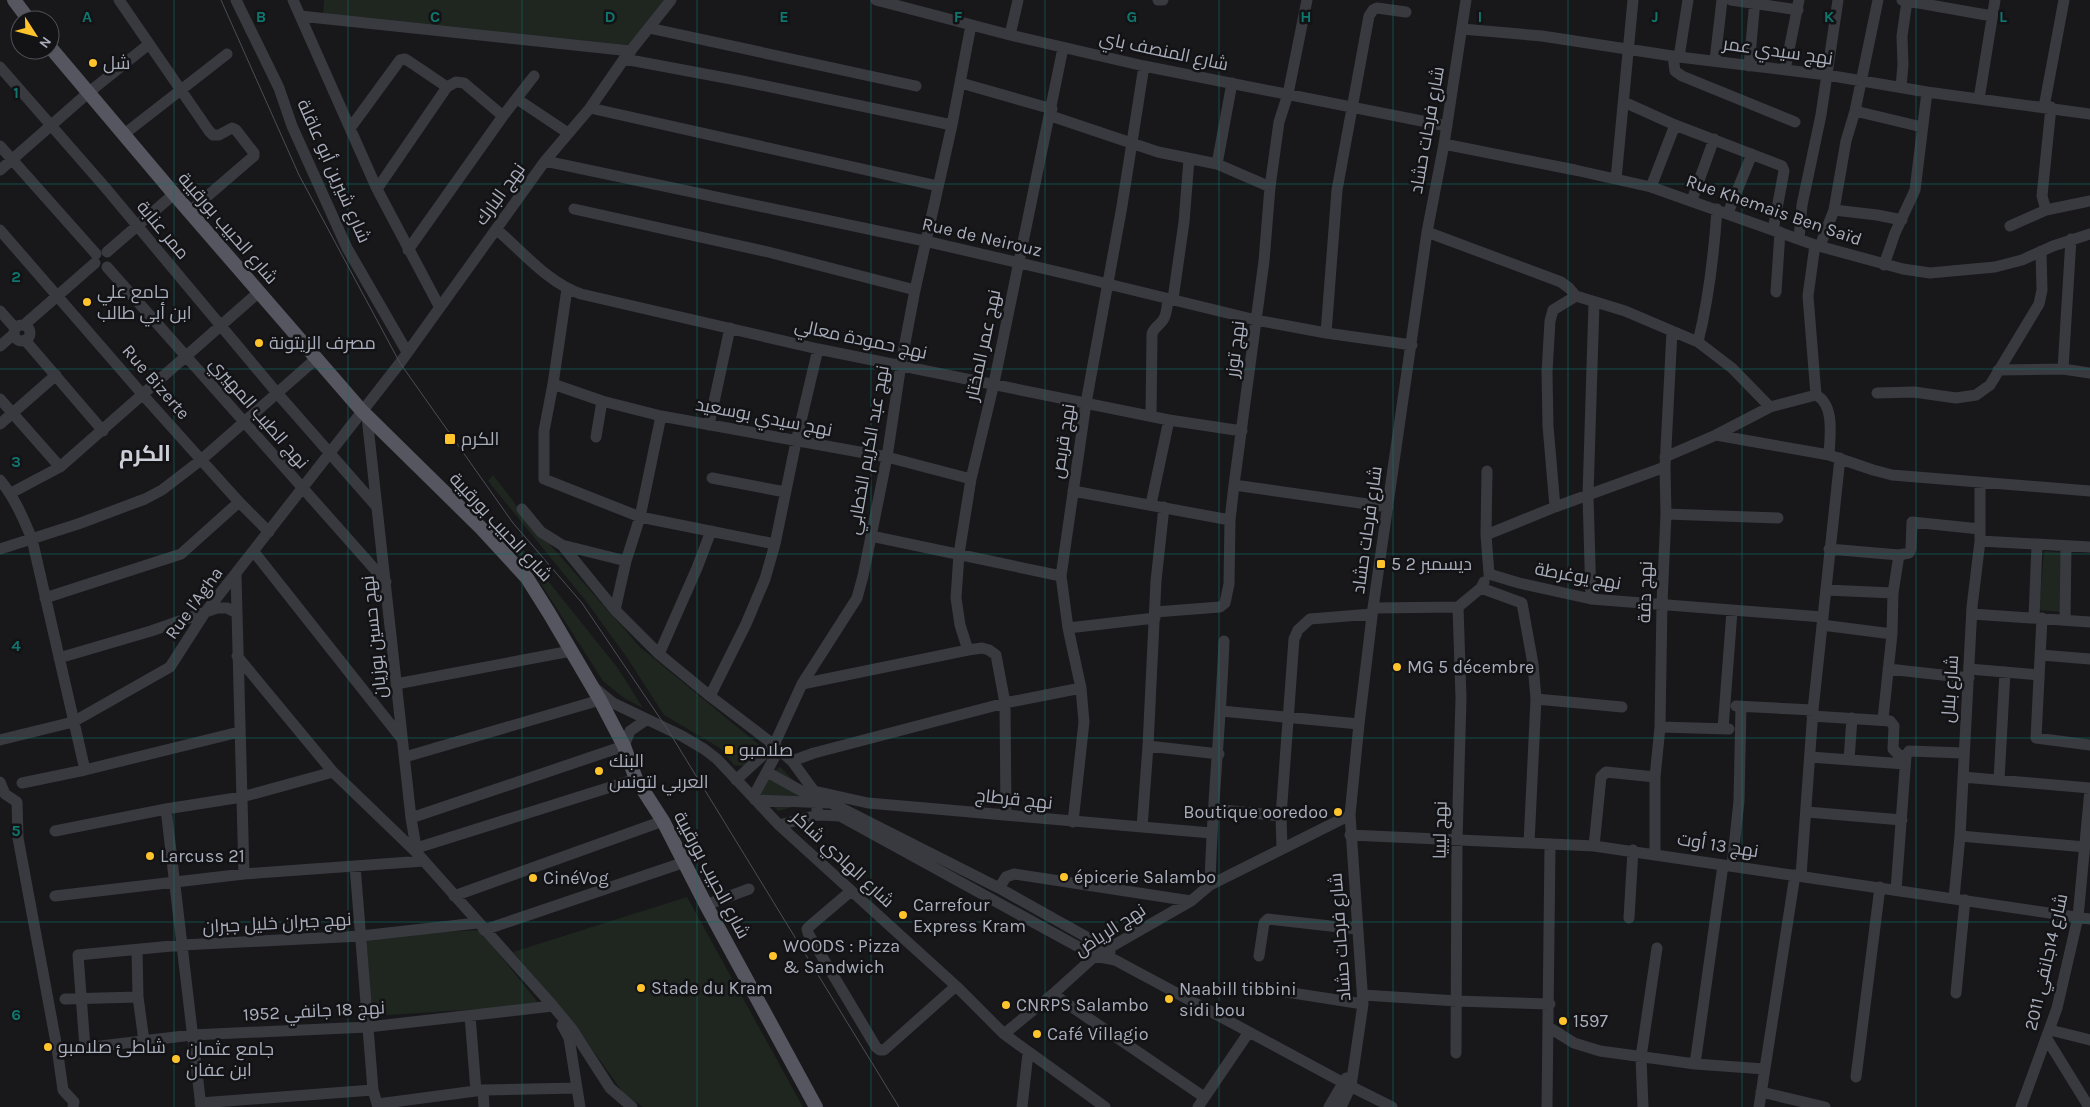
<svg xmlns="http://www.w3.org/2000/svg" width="2090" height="1107" font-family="Karla,Cairo,sans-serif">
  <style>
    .green { fill: #1e261f }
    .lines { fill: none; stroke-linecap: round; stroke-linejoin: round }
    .minor { stroke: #393a40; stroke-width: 11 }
    .major { stroke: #55565f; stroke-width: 14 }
    .tram { stroke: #4c4d55; stroke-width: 1 }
    .grid { fill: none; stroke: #0f766e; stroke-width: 1; stroke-opacity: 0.55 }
    .poi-dot { fill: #ffc42c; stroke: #131316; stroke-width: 2 }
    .labels { text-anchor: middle; stroke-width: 5; stroke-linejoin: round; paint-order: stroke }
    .street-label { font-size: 18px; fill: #a9aebc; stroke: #131316 }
    .poi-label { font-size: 18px; fill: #a9aebc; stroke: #131316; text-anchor: start }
    .district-label { font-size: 22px; font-weight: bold; fill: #cbcdd7; stroke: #131316 }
    .grid-label { font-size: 16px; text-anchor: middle; font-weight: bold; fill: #0f766e; stroke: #131316; stroke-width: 5; stroke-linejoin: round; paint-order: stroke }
  </style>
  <rect width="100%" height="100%" fill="#18181b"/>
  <path class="green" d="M 324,0 L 665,0 L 629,45 L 323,16 Z
    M 493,475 L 524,515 L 640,647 L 764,749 L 745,766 L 734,765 L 720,748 L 664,715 L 628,659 L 586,601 L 488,481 Z
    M 520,546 L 617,667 L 643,708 L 624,698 L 603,681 L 536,576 L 515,552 Z
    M 2044,551 L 2067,553 L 2063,612 L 2039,610 Z
    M 780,767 L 798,785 L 804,804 L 778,811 L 753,786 Z
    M 687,897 L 803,1107 L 643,1107 L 624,1094 L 574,1024 L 513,952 Z
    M 480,930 L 540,1005 L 372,1016 L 366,936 Z"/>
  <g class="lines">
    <path class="minor" d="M 119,0 L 209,131 L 213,135 L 219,135 L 232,128 L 236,130 L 254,153 L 254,156 L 189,212
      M 236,0 L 279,88 L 292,126 L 347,248 L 407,352
      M 293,0 L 377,189 L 439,306
      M 876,0 L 1010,35 L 1144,66 L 1447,126
      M 1158,0 L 1163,0
      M 1731,0 L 1798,10
      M 1902,0 L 1992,16
      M 300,16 L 631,51
      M 649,28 L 916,86
      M 1462,29 L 1542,36 L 1679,57 L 1827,75 L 1927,92 L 2090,114
      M 1010,35 L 1018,0
      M 1673,56 L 1675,71 L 1682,76 L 1795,122
      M 1679,57 L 1688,0
      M 624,59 L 742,81 L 952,125
      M 1715,60 L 1722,0
      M 1749,66 L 1755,0
      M 0,67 L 104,186 L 277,393 L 377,507
      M 1785,70 L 1799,0
      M 961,83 L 1052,109
      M 1901,87 L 1903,65 L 1902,36 L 1907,1
      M 517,99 L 568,133
      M 1979,99 L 1995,0
      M 1624,102 L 1675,125 L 1782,166 L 1784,171 L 1773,230
      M 2044,107 L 2064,0
      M 590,108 L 938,186
      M 1855,111 L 1922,127
      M 1051,116 L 1158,152 L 1217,164 L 1270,187
      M 351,127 L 400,60 L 405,59 L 410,62 L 447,87
      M 123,135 L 227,54
      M 1444,144 L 1575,170 L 1651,187 L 1815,245 L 1903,269 L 1930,273 L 1995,267 L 2022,260 L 2053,246 L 2090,234
      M 0,146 L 96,254
      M 545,161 L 925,241 L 1067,274 L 1256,320 L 1326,333 L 1412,345
      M 1217,164 L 1232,83
      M 0,170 L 88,93 L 149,44
      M 1616,179 L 1633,0
      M 1651,187 L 1675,125
      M 377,189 L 447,87 L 456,82 L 464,83 L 503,116
      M 1692,200 L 1714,139
      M 574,209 L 768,252 L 915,290
      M 1834,210 L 1877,215 L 1902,220
      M 2046,210 L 2042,196 L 2051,107
      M 1728,213 L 1752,154
      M 2010,226 L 2046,210 L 2090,201
      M 496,229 C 522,251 548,283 581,294 L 818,349 L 1169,420 L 1242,431
      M 0,230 L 143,395 L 239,502 L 269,532
      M 1427,232 L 1561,282 L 1569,288 L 1576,296 L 1625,311 L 1698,342 L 1732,368 L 1770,407
      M 1799,239 L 1802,205 L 1821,115 L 1838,0
      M 1815,245 L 1808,296 L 1816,395
      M 1820,246 L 1834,210 L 1846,141 L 1855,111 L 1878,0
      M 408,250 L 503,116 L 534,76
      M 107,252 L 174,194
      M 1884,265 L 1895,233 L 1915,190 L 1927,92
      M 107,267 L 386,582
      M 567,289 L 553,384 L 544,431 L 544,479 L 640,517 L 626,561 L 615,610
      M 1776,292 L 1780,232
      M 1173,299 L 1184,222 L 1189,159
      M 0,311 L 15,328
      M 24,325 L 95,263
      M14 333a8 8 0 1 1 16 0a8 8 0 1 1-16 0Z
      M 1326,333 L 1337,190 L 1369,16 L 1373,10 L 1377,8 L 1406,12
      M 25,340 L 103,431
      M 1698,342 C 1709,298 1714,254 1717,209
      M 0,346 L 14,334
      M 2063,369 L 2071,239
      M 1998,370 L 2063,369 L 2090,373
      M 553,384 L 602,401 L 661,416 L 887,457 L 971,479
      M 1877,393 L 1914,392 L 1956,398 L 1976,395 L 1990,385 L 2039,304 L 2042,290 L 2041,251
      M 0,399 L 60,467
      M 661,416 L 640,517 L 775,544
      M 1151,416 L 1152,334 C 1154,327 1159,326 1163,320 C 1167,315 1167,305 1168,299
      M 367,417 L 411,818 L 417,853
      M 0,424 L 56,375
      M 709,425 L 730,328
      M 1716,435 L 1829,455
      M 596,437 L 602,401
      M 1665,457 L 1716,435 L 1770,407 L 1816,395 C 1835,405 1830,436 1829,455 L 1873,470 L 1892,475 L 2090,491
      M 1487,471 L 1486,535 L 1489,574
      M 712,478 L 785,492
      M 0,480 C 15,498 23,518 32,539 L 85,770
      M 1234,485 L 1388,507
      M 1073,491 L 1230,520
      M 11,493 L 60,467 L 259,292
      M 1151,504 L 1169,420
      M 1555,507 L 1548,426 L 1547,372 L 1550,321 L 1553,310 L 1576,296
      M 522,509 L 541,532 L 562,545 L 615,610 L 659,654 L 710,696 L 769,741 L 792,761 L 814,791 L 818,815
      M 1666,514 L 1778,518
      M 1486,535 L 1555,507 L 1665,467
      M 871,536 L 1061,576
      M 1980,541 L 2090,547
      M 562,545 L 626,561
      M 0,549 L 78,524 L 145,499 L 162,490 L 201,460 L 317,358
      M 254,552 L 402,739
      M 1899,555 L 1909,553 L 1911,549 L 1912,522 L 1980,529
      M 1489,574 L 1519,583 L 1591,599 L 1822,617
      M 236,575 L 244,874
      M 1481,588 L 1522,603 L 1533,664 L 1536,699 L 1529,843
      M 1826,590 L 1893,593
      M 45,598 L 181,554 L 239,502
      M 1591,599 L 1588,495 L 1594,303
      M 1373,608 L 1458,607 L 1481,588 L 1484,582
      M 1155,612 L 1220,607 L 1225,603 L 1229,584 L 1230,520 L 1234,485 L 1264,261 L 1270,187 L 1279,122 L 1288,94 L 1307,0
      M 1972,614 L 2090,622
      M 2034,617 L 2037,545
      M 2042,618 L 2036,738 L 2090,745
      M 2065,620 L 2066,546
      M 1822,625 L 1892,634 L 1893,593 L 1899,555 L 1829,549
      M 1068,628 L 1155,618
      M 968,650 L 960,625 L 956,598 L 959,554 L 971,479 L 994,383 L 1063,48
      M 659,654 L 697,568 L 711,531
      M 2041,655 L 2090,659
      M 237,656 L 333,772 L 417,853 L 553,1006 L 572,1029 L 610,1088 L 632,1107
      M 59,658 L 151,631 L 217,608 L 227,608 L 237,613
      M 1888,669 L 1969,678
      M 1969,669 L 2039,675
      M 396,684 L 571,651
      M 802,684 L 968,650 L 982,648 L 989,650 L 996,655 L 1005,703 L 1006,815
      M 596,689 L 613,703 L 682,736 L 704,749 L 717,759 L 779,825 L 956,986 L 1004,1034 L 1105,1107
      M 710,696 L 746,624 L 765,579 L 775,544 L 796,442 L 818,349
      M 1536,699 L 1622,707
      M 1736,706 L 1813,710
      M 1221,711 L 1359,724
      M 1812,716 L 1890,721 L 1894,726 L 1893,749 L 1899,755 L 1906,756
      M 1883,719 L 1892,634
      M 1660,727 L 1729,729
      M 1723,729 L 1732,611
      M 0,740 L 73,722 L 170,667 L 204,614 L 400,363 L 545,161 L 590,108 L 624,59 L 671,0
      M 1148,746 L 1219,754
      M 405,757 L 600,700
      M 1810,757 L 1905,764
      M 1849,760 L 1852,718
      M 792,761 L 814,753 L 1005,703 L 1081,688
      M 767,772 L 816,799
      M 1963,777 L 2090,788
      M 736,780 L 774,745 L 802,684 L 857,598 L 863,576 L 887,457 L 901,364 L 915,290 L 952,125 L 971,25
      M 1999,780 L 2005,672
      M 0,782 L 5,794 L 17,802 L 18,838 L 57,1048 L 63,1090 L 74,1102 L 73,1107
      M 22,783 L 85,770 L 239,732
      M 814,791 L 868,803 L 1211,833
      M 753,797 L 779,749
      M 755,800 L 831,803 L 999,888 L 1108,949 L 1110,952
      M 166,809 L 201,1107
      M 1213,809 L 1281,816
      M 1807,812 L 1902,820
      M 411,818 L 624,746 L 630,731 L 646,720
      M 1073,822 L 1084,722 L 1081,688 L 1068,628 L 1061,576 L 1086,403 L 1122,206 L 1144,66
      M 779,825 L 818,815 L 840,816 L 1095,956 L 1115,960 L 1342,1082 L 1392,1107
      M 1142,827 L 1148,746 L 1156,581 L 1164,507
      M 55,831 L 166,809 L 242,797 L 333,772
      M 1350,835 L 1594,846 L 2090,919
      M 1960,836 L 2085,847
      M 423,846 L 636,779
      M 1594,846 L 1601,777 L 1606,772 L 1655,777
      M 1282,849 L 1281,816 L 1294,639 L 1298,630 L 1310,619 L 1372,614
      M 1655,853 L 1655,777 L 1660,727 L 1662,603 L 1666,514 L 1665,467 L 1672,331
      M 355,866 L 373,1090 L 378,1107
      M 1732,866 L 1739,801 L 1741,706
      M 1801,876 L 1813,710 L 1840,458
      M 1210,885 C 1212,803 1221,723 1224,641
      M 999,888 L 1006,877 L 1014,874 L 1191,901
      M 1896,890 L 1906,756 L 1909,751 L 1963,753
      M 851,891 L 811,925 L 807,929 L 808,933 L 876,1047 L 880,1050 L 884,1050 L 956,986
      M 55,896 L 244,874 L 424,861
      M 454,896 L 663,821
      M 1954,898 L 1960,836 L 1972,607 L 1980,541 L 1980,483
      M 706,905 L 749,889
      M 1629,918 L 1633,850
      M 484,930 L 685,862
      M 137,950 L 138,997 L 144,1041
      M 1259,956 L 1264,923 L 1268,919 L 1357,929
      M 1248,986 L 1363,1004
      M 1956,993 L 1965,900
      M 1053,994 L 1204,1097
      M 1363,995 L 1457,1001 L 1550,1004
      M 65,999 L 138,997
      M 470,1016 L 476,1091
      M 562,1025 L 569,1038 L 580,1107
      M 1550,1028 L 1574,1043 L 1600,1051 L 1695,1064 L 1765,1069
      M 2050,1030 L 2090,1040
      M 1004,1034 L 1053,994 L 1095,956 L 1191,901 L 1210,885 L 1350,815
      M 2047,1039 L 2089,1107
      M 85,1048 L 78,955 L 182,945 L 361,936 L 477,923
      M 76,1049 L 192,1035 L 368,1027 L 553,1006
      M 1456,1053 L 1457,841 L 1461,698 L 1458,607
      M 1695,1064 L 1723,865
      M 1856,1077 L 1880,887
      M 483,1090 L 484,1107
      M 1761,1092 L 1825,1107
      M 200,1103 L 373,1090
      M 378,1104 L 483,1090 L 577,1088
      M 1022,1107 L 1028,1053
      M 1198,1107 L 1249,1032
      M 1329,1107 L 1346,1078
      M 1341,1107 L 1351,1086 L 1363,1004 L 1350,815 L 1359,724 L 1373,608 L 1427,232 L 1444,144 L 1466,0
      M 1547,1107 L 1550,845
      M 1643,1107 L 1641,1057 L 1657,948
      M 1759,1107 L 1795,875
      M 2021,1107 L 2057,1008 L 2078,917 L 2090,790"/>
    <path class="major" d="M 14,0 L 29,20
      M 50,47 L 174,194 L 362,411 L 481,528 L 527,578 L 549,613 L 600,700 L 624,746 L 636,779 L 663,821 L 706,905 L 816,1107"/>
    <path class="tram" d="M 221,0 L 299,175 L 400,363 L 513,523 L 582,603 L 668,730 L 899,1107"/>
  </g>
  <path class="grid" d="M 174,0 L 174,1107M 348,0 L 348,1107M 522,0 L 522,1107M 697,0 L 697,1107M 871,0 L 871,1107M 1045,0 L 1045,1107M 1219,0 L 1219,1107M 1393,0 L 1393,1107M 1568,0 L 1568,1107M 1742,0 L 1742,1107M 1916,0 L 1916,1107M 0,184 L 2090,184M 0,369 L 2090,369M 0,554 L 2090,554M 0,738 L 2090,738M 0,922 L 2090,922"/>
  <g class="poi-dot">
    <circle cx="93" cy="63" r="5"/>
    <circle cx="87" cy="302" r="5"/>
    <circle cx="259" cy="343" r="5"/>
    <rect x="444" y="433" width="12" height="12" rx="2.5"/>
    <rect x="1376" y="559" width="10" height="10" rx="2.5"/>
    <circle cx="1397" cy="667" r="5"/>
    <rect x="724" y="745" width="10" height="10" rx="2.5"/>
    <circle cx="599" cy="771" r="5"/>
    <circle cx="1338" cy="812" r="5"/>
    <circle cx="150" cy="856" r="5"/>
    <circle cx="1064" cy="877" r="5"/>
    <circle cx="533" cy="878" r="5"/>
    <circle cx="903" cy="915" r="5"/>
    <circle cx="773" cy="956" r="5"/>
    <circle cx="641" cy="988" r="5"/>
    <circle cx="1169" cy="999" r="5"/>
    <circle cx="1006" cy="1005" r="5"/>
    <circle cx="1563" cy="1021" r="5"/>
    <circle cx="1037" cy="1034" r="5"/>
    <circle cx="48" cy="1047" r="5"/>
    <circle cx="176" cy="1059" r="5"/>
  </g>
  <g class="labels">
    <g class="street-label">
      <text transform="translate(1164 51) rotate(12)" y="6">شارع المنصف باي</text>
      <text transform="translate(1778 51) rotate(8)" y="6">نهج سيدي عمر</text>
      <text transform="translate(1427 130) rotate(-80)" y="6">شارع فرحات حشاد</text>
      <text transform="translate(334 171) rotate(66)" y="6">شارع شيرين أبو عاقلة</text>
      <text transform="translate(500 194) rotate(-54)" y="6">نهج البارك</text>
      <text transform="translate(1774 210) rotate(19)" y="6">Rue Khemais Ben Saïd</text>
      <text transform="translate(228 228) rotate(49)" y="6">شارع الحبيب بورقيبة</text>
      <text transform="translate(163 230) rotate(50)" y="6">ممر عنابة</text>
      <text transform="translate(982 237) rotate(13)" y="6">Rue de Neirouz</text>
      <text transform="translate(861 339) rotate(12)" y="6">نهج حمودة معالي</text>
      <text transform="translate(983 345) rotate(-78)" y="6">نهج عمر المختار</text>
      <text transform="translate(1235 349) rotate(-83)" y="6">نهج توزر</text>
      <text transform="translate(156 382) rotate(49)" y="6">Rue Bizerte</text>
      <text transform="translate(259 413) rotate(49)" y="6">نهج الطيب المهيري</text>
      <text transform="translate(764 417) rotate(11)" y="6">نهج سيدي بوسعيد</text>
      <text transform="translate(1063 441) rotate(-81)" y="6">نهج قربص</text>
      <text transform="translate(868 450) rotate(-80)" y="6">نهج عبد الكريم الخطابي</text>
      <text transform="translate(501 527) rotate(47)" y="6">شارع الحبيب بورقيبة</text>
      <text transform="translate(1367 530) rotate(-82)" y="6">شارع فرحات حشاد</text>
      <text transform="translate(1578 576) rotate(10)" y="6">نهج يوغرطة</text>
      <text transform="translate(1645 592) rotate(-88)" y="6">نهج دقة</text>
      <text transform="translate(194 603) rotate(-54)" y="6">Rue l'Agha</text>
      <text transform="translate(374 637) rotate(-96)" y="6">نهج حسين بوزيان</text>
      <text transform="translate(1950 689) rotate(-86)" y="6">شارع بلال</text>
      <text transform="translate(1014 799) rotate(6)" y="6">نهج قرطاج</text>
      <text transform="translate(1440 830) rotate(-89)" y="6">نهج ليبيا</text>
      <text transform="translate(1718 845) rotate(9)" y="6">نهج 13 أوت</text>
      <text transform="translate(843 859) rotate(43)" y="6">شارع الهادي شاكر</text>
      <text transform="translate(712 875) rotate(62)" y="6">شارع الحبيب بورقيبة</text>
      <text transform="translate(277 923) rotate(-3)" y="6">نهج جبران خليل جبران</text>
      <text transform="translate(1110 930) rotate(-33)" y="6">نهج الرياض</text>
      <text transform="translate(1340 937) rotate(-94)" y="6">شارع فرحات حشاد</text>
      <text transform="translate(2046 962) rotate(-77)" y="6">شارع 14جانفي 2011</text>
      <text transform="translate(314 1011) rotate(-3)" y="6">نهج 18 جانفي 1952</text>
    </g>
    <g class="poi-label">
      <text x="103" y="69">شل</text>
      <text x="97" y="298">جامع علي<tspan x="97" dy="21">ابن أبي طالب</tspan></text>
      <text x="269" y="349">مصرف الزيتونة</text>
      <text x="461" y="445">الكرم</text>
      <text x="1391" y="570">5 ديسمبر 2</text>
      <text x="1407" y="673">MG 5 décembre</text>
      <text x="739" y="756">صلامبو</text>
      <text x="609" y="767">البنك<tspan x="609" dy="21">العربي لتونس</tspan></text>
      <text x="1328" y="818" text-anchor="end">Boutique ooredoo</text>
      <text x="160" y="862">Larcuss 21</text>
      <text x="1074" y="883">épicerie Salambo</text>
      <text x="543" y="884">CinéVog</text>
      <text x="913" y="911">Carrefour<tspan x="913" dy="21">Express Kram</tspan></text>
      <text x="783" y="952">WOODS : Pizza<tspan x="783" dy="21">&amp; Sandwich</tspan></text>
      <text x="651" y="994">Stade du Kram</text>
      <text x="1179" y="995">Naabill tibbini<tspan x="1179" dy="21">sidi bou</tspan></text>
      <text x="1016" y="1011">CNRPS Salambo</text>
      <text x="1573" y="1027">1597</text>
      <text x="1047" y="1040">Café Villagio</text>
      <text x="58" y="1053">شاطئ صلامبو</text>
      <text x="186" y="1055">جامع عثمان<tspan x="186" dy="21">ابن عفان</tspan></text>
    </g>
    <g class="district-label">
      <text x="145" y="461">الكرم</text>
    </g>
  </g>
  <g class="grid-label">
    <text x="87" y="22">A</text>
    <text x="261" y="22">B</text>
    <text x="435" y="22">C</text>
    <text x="610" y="22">D</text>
    <text x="784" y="22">E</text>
    <text x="958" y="22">F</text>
    <text x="1132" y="22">G</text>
    <text x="1306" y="22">H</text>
    <text x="1480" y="22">I</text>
    <text x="1655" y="22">J</text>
    <text x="1829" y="22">K</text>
    <text x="2003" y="22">L</text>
    <text x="16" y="98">1</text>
    <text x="16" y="282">2</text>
    <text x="16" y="467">3</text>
    <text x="16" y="651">4</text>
    <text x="16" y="836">5</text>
    <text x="16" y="1020">6</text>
  </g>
  <g transform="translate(35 35) rotate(126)"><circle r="24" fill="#131316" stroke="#4f5158"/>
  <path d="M0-4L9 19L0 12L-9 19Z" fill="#ffc42c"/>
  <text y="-8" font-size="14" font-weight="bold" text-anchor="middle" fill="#a9aebc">N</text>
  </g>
</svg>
